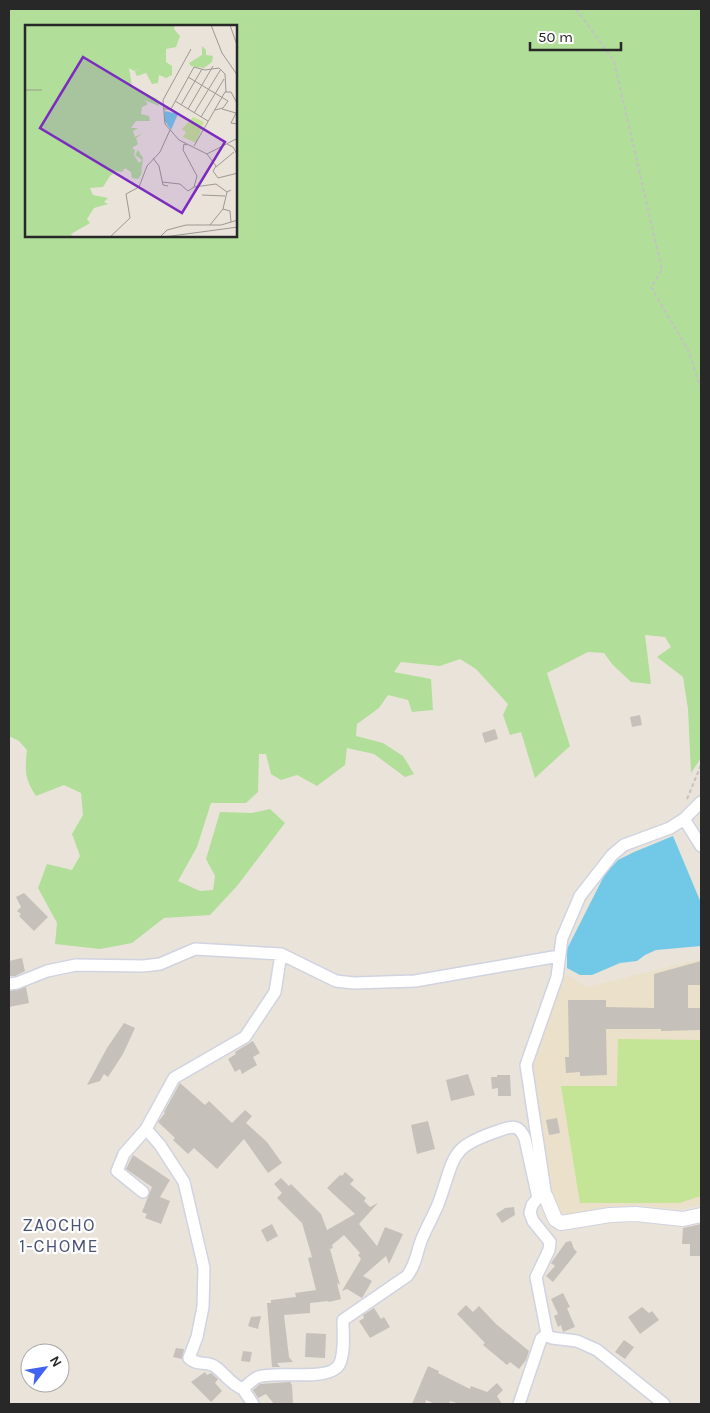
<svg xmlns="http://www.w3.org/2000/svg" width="710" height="1413" font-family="Karla,sans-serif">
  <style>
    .education { fill: #ebe0ca }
    .green { fill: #b1de99; fill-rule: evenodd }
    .pitch { fill: #c3e595 }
    .water { fill: #72c9e7 }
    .building { fill: #c5c0ba }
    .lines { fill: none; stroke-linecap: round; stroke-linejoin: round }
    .minor-casing { stroke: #d0d3e0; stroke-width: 14 }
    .tertiary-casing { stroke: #d0d3e0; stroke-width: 16 }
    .path { stroke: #c3c3c3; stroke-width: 2; stroke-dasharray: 4 2.5; stroke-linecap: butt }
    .minor { stroke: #fff; stroke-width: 11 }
    .tertiary { stroke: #fff; stroke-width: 14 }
    .labels { text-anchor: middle; stroke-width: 4.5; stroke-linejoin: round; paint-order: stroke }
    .neighbourhood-label { font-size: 18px; letter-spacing: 1px; fill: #4b5376; stroke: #fff }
    .inset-road { fill: none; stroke: #9c9893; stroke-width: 1 }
    .view { fill: #7b2cbf; fill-opacity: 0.15; stroke: #7b2cbf; stroke-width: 2.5 }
    .inset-edge { fill: none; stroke: #282828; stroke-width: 2.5 }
  </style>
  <rect width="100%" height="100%" fill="#eae3da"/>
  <path class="education" d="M 701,959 L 701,1205 L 678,1210 L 640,1205 L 564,1215 L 556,1205 L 553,1194 L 531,1068 L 565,974 L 587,987 Z"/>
  <path class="green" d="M 9,9 L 701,9 L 701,758 L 691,773 L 688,709 L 683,677 L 657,657 L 671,647 L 665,637 L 645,635 L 651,684 L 631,682 L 612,664 L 604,653 L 588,652 L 547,673 L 570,746 L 535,778 L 521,732 L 510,735 L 503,715 L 508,704 L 476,669 L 460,659 L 440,666 L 401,662 L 394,672 L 431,679 L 433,710 L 412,712 L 408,700 L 388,695 L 379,708 L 357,724 L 356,736 L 383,743 L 403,756 L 414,774 L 405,777 L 374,754 L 347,748 L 345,765 L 317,786 L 297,775 L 281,780 L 271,774 L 266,754 L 259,754 L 258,792 L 246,803 L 211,803 L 197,847 L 178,881 L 200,891 L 213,890 L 215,876 L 206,859 L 220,812 L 252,813 L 270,809 L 285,823 L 237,886 L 210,915 L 164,918 L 132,943 L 100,949 L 55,944 L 57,923 L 38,888 L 47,864 L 72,870 L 80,856 L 72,834 L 83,815 L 81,793 L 64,785 L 36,796 C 24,778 25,770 27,750 L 19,741 L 9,736 ZM 26,26 L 236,26 L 236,236 L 26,236 Z"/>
  <path class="pitch" d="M 618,1039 L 701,1040 L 701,1196 L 679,1203 L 580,1203 L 561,1086 L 617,1086 Z"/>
  <path class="water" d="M 673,836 L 701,903 L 701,946 L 656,950 L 645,955 L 637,961 L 620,963 L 592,975 L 580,975 L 567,968 L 567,949 L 605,874 L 618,860 L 634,852 Z"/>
  <path class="building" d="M 640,715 L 642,725 L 632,727 L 630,717 Z
    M 495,729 L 498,739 L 485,743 L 482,733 Z
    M 24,893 L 48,917 L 34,931 L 19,916 L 21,914 L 17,911 L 21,907 L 16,897 Z
    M 22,958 L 25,971 L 15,976 L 9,976 L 9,961 Z
    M 701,961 L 701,985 L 688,985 L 688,1008 L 701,1008 L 701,1030 L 661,1031 L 661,1029 L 606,1029 L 607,1075 L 580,1076 L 580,1072 L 566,1073 L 565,1057 L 569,1057 L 568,1000 L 606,1000 L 606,1007 L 654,1008 L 654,974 Z
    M 26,987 L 29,1003 L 9,1007 L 9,991 Z
    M 124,1023 L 135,1028 L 123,1054 L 108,1077 L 104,1074 L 100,1081 L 87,1085 L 107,1048 Z
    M 253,1041 L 260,1053 L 253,1057 L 257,1065 L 242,1074 L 240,1069 L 235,1072 L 228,1059 L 236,1054 L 235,1052 Z
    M 468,1074 L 475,1095 L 451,1101 L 446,1080 Z
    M 497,1075 L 510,1075 L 511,1096 L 498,1096 L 498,1088 L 492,1089 L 491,1077 L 497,1077 Z
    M 180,1083 L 205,1105 L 209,1101 L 232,1123 L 245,1110 L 252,1116 L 246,1123 L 267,1142 L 282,1163 L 268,1173 L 244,1139 L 217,1169 L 194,1148 L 188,1154 L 173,1140 L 175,1138 L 158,1122 L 165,1113 L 164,1112 Z
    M 557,1118 L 560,1133 L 549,1135 L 546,1120 Z
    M 428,1121 L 435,1149 L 417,1154 L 411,1125 Z
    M 133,1155 L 170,1180 L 160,1197 L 170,1201 L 161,1224 L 145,1218 L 147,1214 L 142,1212 L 152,1187 L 126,1169 Z
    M 345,1172 L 354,1180 L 350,1184 L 366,1198 L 364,1201 L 370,1207 L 378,1203 L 359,1224 L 377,1246 L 385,1227 L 403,1234 L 389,1264 L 386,1256 L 363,1276 L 372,1281 L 362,1298 L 347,1289 L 342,1291 L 361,1259 L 358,1255 L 360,1253 L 344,1235 L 332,1245 L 333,1248 L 330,1249 L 340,1285 L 337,1283 L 341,1299 L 329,1302 L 328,1301 L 310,1303 L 310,1313 L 284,1315 L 289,1357 L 293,1362 L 277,1363 L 280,1367 L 272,1367 L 267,1303 L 271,1303 L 271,1300 L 296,1297 L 295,1293 L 316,1290 L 308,1258 L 312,1257 L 302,1223 L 277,1198 L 282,1193 L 274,1184 L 281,1178 L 289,1186 L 291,1184 L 321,1214 L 327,1230 L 355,1214 L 327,1188 L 340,1175 L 342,1176 Z
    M 514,1207 L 515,1215 L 502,1223 L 496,1214 L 505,1208 Z
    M 272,1224 L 278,1236 L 267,1242 L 261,1230 Z
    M 701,1224 L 701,1256 L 690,1256 L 690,1244 L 682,1244 L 683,1228 Z
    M 571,1241 L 574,1249 L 577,1252 L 553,1282 L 546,1276 L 555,1266 L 551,1263 L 566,1242 Z
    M 563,1293 L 570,1307 L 567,1308 L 575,1327 L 563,1332 L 561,1325 L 558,1327 L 554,1316 L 558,1314 L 551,1299 Z
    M 466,1305 L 473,1312 L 479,1306 L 496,1324 L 529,1351 L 526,1360 L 519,1369 L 510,1362 L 507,1365 L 483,1345 L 485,1343 L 457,1314 Z
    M 642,1307 L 649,1313 L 652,1311 L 659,1320 L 640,1334 L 628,1317 Z
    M 374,1308 L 381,1319 L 384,1317 L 390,1327 L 370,1338 L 359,1321 L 364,1318 L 363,1315 Z
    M 261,1316 L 258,1329 L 248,1326 L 251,1317 Z
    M 306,1333 L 326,1334 L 325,1358 L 305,1357 Z
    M 624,1340 L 634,1347 L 625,1359 L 615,1352 Z
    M 176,1348 L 184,1349 L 182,1359 L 173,1357 Z
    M 243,1351 L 252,1352 L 250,1362 L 241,1361 Z
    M 428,1366 L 439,1371 L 438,1373 L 470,1389 L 471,1386 L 487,1392 L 497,1383 L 503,1390 L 497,1396 L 502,1404 L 460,1404 L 450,1401 L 449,1404 L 435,1404 L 426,1400 L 425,1404 L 412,1404 Z
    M 205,1372 L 207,1375 L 211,1373 L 218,1379 L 215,1383 L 222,1391 L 211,1402 L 191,1382 Z
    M 290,1382 L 292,1385 L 293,1404 L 274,1404 L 266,1394 L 258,1398 L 253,1390 L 260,1384 Z"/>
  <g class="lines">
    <defs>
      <path id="minor" d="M 684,819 L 701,846
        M 9,984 L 17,983 L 47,971 L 76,965 L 143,966 L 160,964 L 195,949 L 281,954 L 336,981 L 354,983 L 415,981 L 559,956
        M 146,1129 L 160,1145 L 184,1182 L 204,1268 L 203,1307 L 197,1337 L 189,1358 C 196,1365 203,1362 212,1365 C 221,1368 229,1384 243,1389 C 247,1385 253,1379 258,1377 C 277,1370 332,1383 340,1363 C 345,1351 343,1333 343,1320 L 407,1276 C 416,1264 416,1255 421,1241 C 426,1228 434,1215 439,1202 C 456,1154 449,1147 501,1130 C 514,1125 520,1126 525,1139 L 538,1198
        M 143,1192 L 117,1171 L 124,1154 L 146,1129 L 174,1078 L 245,1037 L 275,992 L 281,954
        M 243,1389 L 253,1404
        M 519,1404 L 541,1339 L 547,1334
        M 664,1404 L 597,1350 L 577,1341 L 552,1338 L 547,1334 L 536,1277 L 549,1250 L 550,1242 L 533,1221 L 530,1213 L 532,1205 L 538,1198 L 546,1197 L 526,1065 L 557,977 L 562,938 L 580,896 L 612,855 L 624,845 L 670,828 L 684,819 L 701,802"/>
      <path id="tertiary" d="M 546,1197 L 555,1219 L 561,1223 L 610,1215 L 636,1214 L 683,1219 L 701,1215"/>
    </defs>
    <use href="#minor" class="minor-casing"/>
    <use href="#tertiary" class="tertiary-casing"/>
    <path class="path" d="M 576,9 L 614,61 L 662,270 L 651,287 L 688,350 L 701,389
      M 687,799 L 701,765"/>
    <use href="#minor" class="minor"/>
    <use href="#tertiary" class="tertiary"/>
  </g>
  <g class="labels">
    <g class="neighbourhood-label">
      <text x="59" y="1231">ZAOCHO<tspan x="59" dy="21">1-CHOME</tspan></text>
    </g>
  </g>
  <g transform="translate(25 25)">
    <rect width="212" height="212" fill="#eae3da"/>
    <path d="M 0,0 L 150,0 L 149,4 L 155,11 L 151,22 L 141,24 L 141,37 L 147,41 L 147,50 L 141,53 L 134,50 L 133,58 L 127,59 L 121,48 L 112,51 L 111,49 L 110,46 L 119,42 L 109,46 L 104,43 L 107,61 L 132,74 L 134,81 L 119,75 L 123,79 L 117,82 L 116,89 L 124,91 L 125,96 L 111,96 L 106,103 L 113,103 L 108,106 L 110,112 L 118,108 L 111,113 L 113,119 L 107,123 L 110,125 L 109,130 L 114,138 L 117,135 L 110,130 L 113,125 L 118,133 L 116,150 L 113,154 L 107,153 L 106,147 L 100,143 L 97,147 L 91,146 L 85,151 L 78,162 L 65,163 L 68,170 L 83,173 L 79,177 L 83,179 L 69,183 L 62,194 L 65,198 L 46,209 L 48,212 L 0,212 ZM 177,21 L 181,25 L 181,30 L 188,31 L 187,37 L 179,43 L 166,41 L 164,38 L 177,30 Z" fill="#b1de99"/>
    <path d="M 168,92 L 179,97 L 171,118 L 158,112 L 161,107 L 157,104 Z" fill="#c3e595"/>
    <path d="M 140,86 L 153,89 L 146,105 L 139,95 Z" fill="#72c9e7"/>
    <path class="inset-road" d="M 186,0 L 197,28 L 213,51M 205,0 L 213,23M 166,24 L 138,75 L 140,99 L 154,115 L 182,129 L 213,113M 163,52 L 203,76 L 198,83 L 190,85M 0,65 L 17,65M 150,76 L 183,96M 156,80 L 177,44M 139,84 L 146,84 L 169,42 L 180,45 L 194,43 L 200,49 L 201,67M 163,84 L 188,41M 197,84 L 211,88 L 206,98 L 213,99M 169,88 L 196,44M 176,92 L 199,54M 202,119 L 208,122 L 213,131M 169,121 L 200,67 L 206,67 L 213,80M 182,129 L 191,141 L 188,146 L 193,153 L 213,148M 128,133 L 134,141 L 138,160 L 143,161M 191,142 L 209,127M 137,157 L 155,159 L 163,166 L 169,162 L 172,151 L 158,125 L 159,119 L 162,120M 169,162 L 191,159 L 202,167M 177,170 L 200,171M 198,184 L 205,186 L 206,197M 185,200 L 198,184 L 202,167 L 206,165M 85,212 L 105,193 L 101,169 L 114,162 L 122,141 L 135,127 L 145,105M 135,212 L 142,205 L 161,200 L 196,200 L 213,195M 139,212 L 213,202"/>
    <path class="view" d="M 58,32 L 200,117 L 157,188 L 15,103 Z"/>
    <rect width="212" height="212" class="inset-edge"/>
  </g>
  <rect width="710" height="1413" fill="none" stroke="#282828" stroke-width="20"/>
  <g transform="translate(45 1368) rotate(59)"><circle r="24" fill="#ffffff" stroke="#a9a9a9"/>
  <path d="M0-4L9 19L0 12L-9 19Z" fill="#4263f0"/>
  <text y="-8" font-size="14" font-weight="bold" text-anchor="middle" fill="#282828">N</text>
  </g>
  <path d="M530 42v8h91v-8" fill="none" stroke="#282828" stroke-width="2.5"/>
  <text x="538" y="42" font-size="15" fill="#282828" stroke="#ffffff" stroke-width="4" paint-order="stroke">50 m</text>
</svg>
